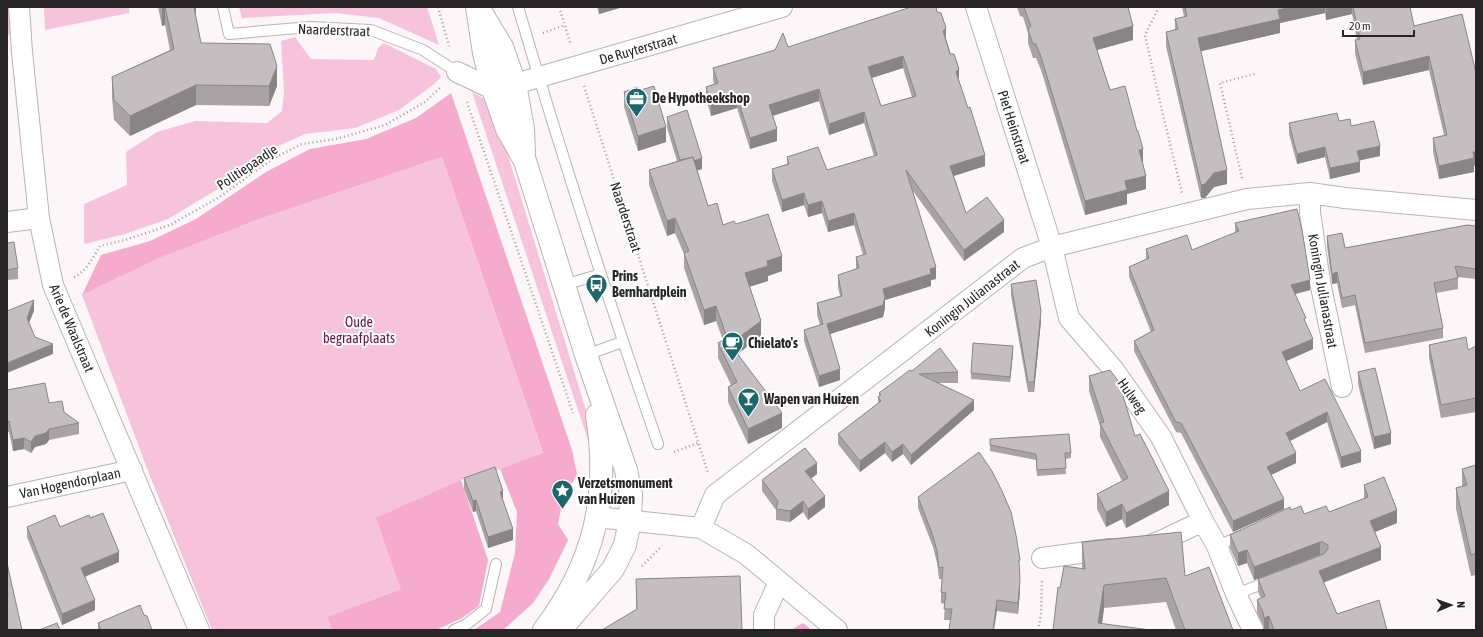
<svg xmlns="http://www.w3.org/2000/svg" width="1483" height="637" font-family="'Asap Condensed',sans-serif">
  <style>
    .green { fill: #f6c3da }
    .forest { fill: #f6aace }
    .lines { fill: none; stroke-linecap: round; stroke-linejoin: round }
    .service-casing { stroke: #b9b3b5; stroke-width: 12 }
    .minor-casing { stroke: #b9b3b5; stroke-width: 22 }
    .tertiary-casing { stroke: #b9b3b5; stroke-width: 24 }
    .path { stroke: #a39ea1; stroke-width: 2.5; stroke-dasharray: 1 3; stroke-linecap: butt }
    .service { stroke: #fff; stroke-width: 10 }
    .minor { stroke: #fff; stroke-width: 20 }
    .tertiary { stroke: #fff; stroke-width: 22 }
    .wall { fill: #a9a3a6; fill-rule: evenodd }
    .shaded-wall { fill: #898587 }
    .building { fill: #c4bec1; stroke: #898587; fill-rule: evenodd }
    .labels { text-anchor: middle; stroke-width: 4; stroke-linejoin: round; paint-order: stroke }
    .street-label { font-size: 14px; fill: #272526; stroke: #fff }
    .poi-label { font-size: 14px; font-weight: bold; fill: #272526; stroke: #fff; text-anchor: start }
    .park-label { font-size: 14px; fill: #681746; stroke: #fff }
  </style>
  <rect width="100%" height="100%" fill="#fdf6f9"/>
  <path class="green" d="M 7,7 L 10,7 L 13,31 L 7,37 Z
    M 44,7 L 129,7 L 129,13 L 45,30 Z
    M 239,7 L 427,7 L 439,45 L 379,18 L 336,13 L 242,18 Z
    M 295,37 L 311,59 L 374,60 L 378,48 L 384,43 L 436,69 L 441,77 L 434,84 L 399,110 L 355,128 L 305,134 L 271,149 L 236,178 L 168,219 L 125,234 L 84,244 L 84,204 L 127,185 L 126,152 L 157,132 L 195,121 L 267,123 L 282,111 L 284,91 L 281,41 Z
    M 472,92 L 492,103 L 596,443 L 594,458 Z
    M 442,157 L 543,454 L 500,469 L 461,480 L 401,589 L 327,617 L 332,630 L 212,630 L 148,471 L 82,295 L 157,259 L 254,221 Z"/>
  <path class="forest" d="M 451,93 L 572,450 L 577,474 L 562,504 L 558,524 L 568,540 L 549,579 L 533,603 L 503,630 L 474,630 L 500,612 L 515,553 L 517,512 L 500,469 L 543,453 L 442,157 L 254,221 L 157,259 L 82,295 L 101,255 L 150,241 L 196,219 L 266,172 L 310,149 L 366,139 L 416,118 Z
    M 461,480 L 488,560 L 479,606 L 462,618 L 436,630 L 332,630 L 327,617 L 401,589 L 376,518 Z
    M 803,623 L 812,630 L 791,630 Z"/>
  <g class="lines">
    <defs>
      <path id="service" d="M 223,7 L 229,34 L 310,27 L 371,30 L 423,50 L 457,72
        M 518,7 C 561,154 608,299 658,444
        M 564,285 L 601,274
        M 586,355 L 622,342
        M 1217,546 L 1243,535
        M 1236,594 L 1270,581
        M 454,630 L 467,624 L 486,609 L 496,564"/>
      <path id="minor" d="M 19,7 L 22,52 L 39,218 L 53,285 L 199,630
        M 976,7 L 1052,247 L 1069,318 L 1114,370 L 1161,437 L 1203,521 L 1217,546 L 1236,594 L 1253,630
        M 457,72 L 493,89 L 515,84 L 782,7
        M 1310,193 L 1310,212 L 1320,282 L 1342,387
        M 7,222 L 39,218
        M 7,497 L 132,470
        M 596,517 L 701,528 L 746,554 L 837,630
        M 701,528 L 715,495 L 1023,258 L 1052,247 L 1247,199 L 1310,193 L 1345,198 L 1476,210
        M 1155,543 L 1159,542 L 1203,521
        M 1042,558 L 1110,549
        M 764,630 L 764,615 L 779,582"/>
      <path id="tertiary" d="M 477,7 L 484,53 L 493,89 L 507,129 L 525,161 L 586,355 L 626,470 L 631,495 L 630,520 L 625,545 L 613,569 L 560,630
        M 482,14 L 502,47 L 515,84 L 523,129 L 524,154
        M 544,630 C 594,564 610,497 597,415"/>
    </defs>
    <use href="#service" class="service-casing"/>
    <use href="#minor" class="minor-casing"/>
    <use href="#tertiary" class="tertiary-casing"/>
    <path class="path" d="M 438,7 L 449,46
      M 559,7 L 571,45
      M 1159,7 L 1145,35 L 1159,98 L 1182,193
      M 543,33 L 565,25
      M 584,86 L 708,473
      M 467,102 L 573,413
      M 1242,178 L 1220,83 L 1255,74
      M 74,277 C 86,272 94,256 100,246 L 125,240 L 170,225 L 218,198 L 274,158 L 302,144 L 336,139 L 385,125 L 425,102 L 441,87
      M 674,452 L 698,443
      M 642,566 L 662,546
      M 1038,630 L 1041,615 L 1042,579"/>
    <use href="#service" class="service"/>
    <use href="#minor" class="minor"/>
    <use href="#tertiary" class="tertiary"/>
  </g>
  <path class="wall" d="M 158,7 L 196,7 L 196,18 L 201,43 L 277,86 L 269,106 L 196,105 L 130,136 L 114,120 L 112,97 L 112,77 L 170,50 L 165,25 L 162,26 Z
    M 597,7 L 623,7 L 599,14 Z
    M 1017,7 L 1128,7 L 1133,40 L 1097,50 L 1110,90 L 1143,163 L 1146,189 L 1127,194 L 1127,204 L 1085,215 L 1041,70 L 1036,58 L 1033,58 L 1028,43 L 1028,33 L 1023,17 L 1020,16 Z
    M 1182,7 L 1410,7 L 1414,26 L 1462,14 L 1474,172 L 1439,179 L 1433,152 L 1433,138 L 1444,135 L 1429,70 L 1363,85 L 1355,54 L 1355,40 L 1357,40 L 1352,14 L 1326,20 L 1325,13 L 1280,23 L 1280,33 L 1200,51 L 1227,184 L 1214,187 L 1205,198 L 1201,198 L 1166,46 L 1166,32 L 1175,30 L 1175,19 L 1184,17 Z
    M 946,38 L 985,166 L 954,176 L 966,213 L 1004,232 L 964,261 L 913,191 L 936,279 L 931,280 L 931,286 L 885,300 L 885,308 L 883,317 L 830,334 L 840,380 L 819,387 L 804,341 L 804,330 L 820,325 L 817,315 L 817,303 L 840,296 L 838,287 L 838,275 L 856,269 L 856,257 L 863,255 L 854,225 L 828,232 L 822,213 L 808,217 L 804,205 L 782,212 L 772,181 L 772,169 L 787,164 L 787,157 L 827,170 L 874,156 L 864,123 L 829,135 L 819,101 L 772,116 L 777,141 L 750,149 L 737,108 L 711,116 L 706,98 L 706,87 L 714,84 L 713,80 L 713,68 L 788,47 ZM 903,68 L 912,97 L 881,106 L 872,78 Z
    M 624,92 L 666,142 L 638,151 L 624,107 Z
    M 667,117 L 702,169 L 697,170 L 708,206 L 723,225 L 736,224 L 782,271 L 768,276 L 768,281 L 749,287 L 761,336 L 738,354 L 782,428 L 748,444 L 728,402 L 728,387 L 731,385 L 718,358 L 718,343 L 723,340 L 716,321 L 704,325 L 684,268 L 684,254 L 675,233 L 667,236 L 649,185 L 649,170 L 677,161 L 667,128 Z
    M 1339,121 L 1351,126 L 1380,156 L 1360,160 L 1360,172 L 1330,179 L 1325,157 L 1297,164 L 1289,134 L 1289,123 Z
    M 1235,223 L 1310,290 L 1295,294 L 1306,323 L 1313,349 L 1286,361 L 1300,391 L 1325,379 L 1361,462 L 1341,468 L 1327,422 L 1290,441 L 1296,463 L 1271,475 L 1284,509 L 1233,532 L 1181,433 L 1176,432 L 1134,351 L 1134,341 L 1151,332 L 1129,277 L 1129,267 L 1146,259 L 1146,249 L 1192,250 L 1235,233 Z
    M 1476,226 L 1476,279 L 1458,277 L 1458,289 L 1436,293 L 1443,328 L 1443,338 L 1365,353 L 1355,305 L 1342,308 L 1337,283 L 1332,284 L 1327,246 L 1327,236 L 1345,248 Z
    M 7,243 L 18,268 L 18,279 L 7,280 Z
    M 1011,284 L 1041,321 L 1034,392 L 1028,392 L 1011,295 Z
    M 1429,345 L 1468,350 L 1476,346 L 1476,412 L 1441,418 L 1429,358 Z
    M 1013,352 L 1010,382 L 971,379 L 971,373 Z
    M 912,371 L 958,372 L 958,383 L 939,383 L 974,410 L 911,465 L 903,454 L 892,462 L 885,453 L 860,472 L 838,444 L 838,434 L 878,404 L 878,397 L 879,396 L 879,393 Z
    M 1358,372 L 1391,444 L 1374,449 L 1358,384 Z
    M 1089,376 L 1135,436 L 1169,505 L 1126,528 L 1122,519 L 1106,527 L 1097,509 L 1097,494 L 1122,481 L 1100,437 L 1100,426 L 1089,391 Z
    M 7,390 L 49,403 L 64,412 L 79,423 L 79,434 L 49,440 L 46,444 L 35,447 L 31,453 L 24,449 L 13,451 L 9,432 L 7,432 Z
    M 990,439 L 1071,453 L 1071,458 L 1065,459 L 1066,474 L 1037,476 L 1036,460 L 990,451 Z
    M 1476,465 L 1476,575 L 1471,576 L 1456,509 L 1456,488 L 1462,486 L 1462,469 Z
    M 817,474 L 811,478 L 825,507 L 808,520 L 803,512 L 790,522 L 776,520 L 776,510 L 762,491 L 762,480 Z
    M 464,478 L 513,540 L 488,548 L 476,511 L 473,512 L 464,489 Z
    M 1364,485 L 1397,523 L 1375,532 L 1381,560 L 1323,583 L 1337,614 L 1387,630 L 1270,630 L 1269,629 L 1264,630 L 1263,625 L 1257,613 L 1257,600 L 1261,598 L 1258,592 L 1258,579 L 1322,555 L 1320,555 L 1254,580 L 1247,563 L 1238,566 L 1230,548 L 1230,535 L 1291,510 L 1304,514 L 1329,512 L 1364,499 Z
    M 918,497 L 1020,591 L 1018,614 L 997,611 L 950,620 L 944,620 L 945,604 L 941,603 L 941,592 L 942,579 L 939,579 L 937,563 L 933,547 L 918,508 Z
    M 90,518 L 119,562 L 85,577 L 95,610 L 62,625 L 27,537 L 27,527 L 60,527 Z
    M 1082,542 L 1185,576 L 1233,630 L 1176,630 L 1166,602 L 1104,608 L 1102,624 L 1053,630 L 1060,588 L 1082,569 Z
    M 636,579 L 742,630 L 636,609 Z
    M 144,615 L 152,630 L 98,630 L 98,623 Z"/>
  <path class="shaded-wall" d="M 162,7 L 165,7 L 165,25 L 162,26 Z
    M 192,7 L 196,7 L 196,19 Z
    M 599,7 L 623,7 L 599,14 Z
    M 1291,7 L 1325,7 L 1325,13 L 1280,23 L 1280,33 L 1198,52 L 1198,38 L 1278,10 Z
    M 1326,7 L 1352,7 L 1352,14 L 1326,20 Z
    M 1133,26 L 1133,40 L 1093,51 L 1093,38 Z
    M 946,28 L 946,40 L 943,31 Z
    M 903,56 L 903,68 L 868,79 L 868,67 Z
    M 1429,56 L 1429,70 L 1363,85 L 1363,72 Z
    M 277,66 L 277,86 L 269,106 L 269,86 Z
    M 959,69 L 959,81 L 956,72 Z
    M 196,85 L 196,105 L 130,136 L 130,116 Z
    M 819,89 L 819,101 L 769,117 L 769,105 Z
    M 737,96 L 737,108 L 711,116 L 711,105 Z
    M 864,112 L 864,123 L 829,135 L 829,124 Z
    M 666,127 L 666,142 L 638,151 L 638,136 Z
    M 777,129 L 777,141 L 750,149 L 750,138 Z
    M 1380,146 L 1380,156 L 1357,161 L 1357,151 Z
    M 1325,147 L 1325,157 L 1297,164 L 1297,154 Z
    M 1143,149 L 1143,163 L 1139,164 L 1139,150 Z
    M 1473,152 L 1476,152 L 1476,165 L 1474,166 L 1474,172 L 1439,179 L 1439,166 Z
    M 985,155 L 985,166 L 950,177 L 950,166 Z
    M 702,158 L 702,169 L 681,175 L 681,164 Z
    M 1360,162 L 1360,172 L 1330,179 L 1330,168 Z
    M 1227,170 L 1227,184 L 1214,187 L 1205,198 L 1201,198 L 1201,185 L 1214,173 Z
    M 1146,176 L 1146,189 L 1127,194 L 1127,204 L 1085,215 L 1085,201 L 1125,181 Z
    M 804,193 L 804,205 L 782,212 L 782,200 Z
    M 822,201 L 822,213 L 808,217 L 808,205 Z
    M 854,213 L 854,225 L 828,232 L 828,221 Z
    M 675,218 L 675,233 L 667,236 L 667,221 Z
    M 1004,220 L 1004,232 L 964,261 L 964,250 Z
    M 782,256 L 782,271 L 768,276 L 768,281 L 745,288 L 745,273 L 767,261 Z
    M 936,267 L 936,279 L 931,280 L 931,286 L 885,300 L 885,308 L 883,317 L 827,335 L 827,324 L 883,289 L 930,269 Z
    M 1337,272 L 1337,283 L 1332,284 L 1332,274 Z
    M 1310,280 L 1310,290 L 1291,295 L 1291,285 Z
    M 34,300 L 34,311 L 27,328 L 27,318 Z
    M 716,306 L 716,321 L 704,325 L 704,310 Z
    M 1041,311 L 1041,321 L 1034,392 L 1034,382 Z
    M 761,321 L 761,336 L 730,359 L 730,344 Z
    M 1313,339 L 1313,349 L 1282,363 L 1282,352 Z
    M 53,344 L 53,354 L 7,373 L 7,363 Z
    M 1013,346 L 1013,352 L 1010,382 L 1010,377 Z
    M 840,369 L 840,380 L 819,387 L 819,376 Z
    M 974,400 L 974,410 L 911,465 L 911,455 Z
    M 1327,412 L 1327,422 L 1286,443 L 1286,433 Z
    M 782,413 L 782,428 L 748,444 L 748,429 Z
    M 49,429 L 49,440 L 46,444 L 35,447 L 31,453 L 31,442 L 35,436 Z
    M 1391,433 L 1391,444 L 1374,449 L 1374,437 Z
    M 24,438 L 24,449 L 13,451 L 13,440 Z
    M 885,442 L 885,453 L 860,472 L 860,461 Z
    M 903,444 L 903,454 L 892,462 L 892,452 Z
    M 1361,451 L 1361,462 L 1341,468 L 1341,457 Z
    M 1296,453 L 1296,463 L 1267,477 L 1267,467 Z
    M 817,463 L 817,474 L 805,483 L 805,471 Z
    M 503,491 L 503,502 L 500,492 Z
    M 1169,491 L 1169,505 L 1126,528 L 1126,513 Z
    M 825,496 L 825,507 L 808,520 L 808,509 Z
    M 1284,499 L 1284,509 L 1233,532 L 1233,521 Z
    M 476,500 L 476,511 L 473,512 L 473,501 Z
    M 803,501 L 803,512 L 790,522 L 790,511 Z
    M 1122,504 L 1122,519 L 1106,527 L 1106,512 Z
    M 1397,510 L 1397,523 L 1370,534 L 1370,521 Z
    M 513,529 L 513,540 L 488,548 L 488,537 Z
    M 1320,542 L 1320,555 L 1254,580 L 1254,567 Z
    M 1381,547 L 1381,560 L 1319,584 L 1319,571 Z
    M 1247,550 L 1247,563 L 1238,566 L 1238,553 Z
    M 119,552 L 119,562 L 81,578 L 81,568 Z
    M 1020,580 L 1020,591 L 1018,614 L 1018,603 Z
    M 1104,585 L 1104,608 L 1101,630 L 1098,623 Z
    M 95,600 L 95,610 L 62,625 L 62,614 Z
    M 997,600 L 997,611 L 994,630 L 993,630 Z
    M 1269,616 L 1269,629 L 1264,630 L 1264,618 Z"/>
  <path class="building" d="M 165,7 L 194,7 L 201,43 L 270,44 L 277,66 L 269,86 L 196,85 L 130,116 L 114,100 L 112,77 L 174,49 Z
    M 911,7 L 936,7 L 937,12 L 941,13 L 946,28 L 943,31 L 950,54 L 954,54 L 959,69 L 956,72 L 968,108 L 970,107 L 985,155 L 950,166 L 966,213 L 987,197 L 1004,220 L 964,250 L 906,170 L 936,267 L 930,269 L 931,274 L 883,289 L 885,297 L 883,305 L 827,324 L 840,369 L 819,376 L 804,330 L 823,324 L 817,303 L 842,296 L 838,275 L 859,268 L 856,257 L 866,254 L 854,213 L 828,221 L 822,201 L 808,205 L 804,193 L 782,200 L 772,169 L 789,164 L 787,157 L 818,147 L 827,170 L 877,155 L 864,112 L 829,124 L 819,89 L 769,105 L 777,129 L 750,138 L 737,96 L 711,105 L 706,87 L 718,83 L 713,68 L 775,50 L 783,33 L 788,47 ZM 903,56 L 916,96 L 881,106 L 868,67 Z
    M 1024,7 L 1128,7 L 1133,26 L 1093,38 L 1110,90 L 1125,86 L 1137,131 L 1138,131 L 1143,149 L 1139,150 L 1146,176 L 1125,181 L 1127,190 L 1085,201 L 1041,57 L 1036,44 L 1033,44 L 1030,36 L 1028,29 L 1031,26 Z
    M 1185,7 L 1291,7 L 1278,10 L 1280,19 L 1198,38 L 1227,170 L 1214,173 L 1205,184 L 1201,185 L 1166,32 L 1178,29 L 1175,19 L 1187,16 Z
    M 1353,7 L 1410,7 L 1414,26 L 1462,14 L 1476,73 L 1476,152 L 1473,152 L 1474,158 L 1439,166 L 1433,138 L 1447,135 L 1429,56 L 1363,72 L 1355,40 L 1360,39 Z
    M 654,86 L 666,127 L 638,136 L 624,92 L 637,87 L 641,90 Z
    M 687,110 L 702,158 L 694,161 L 693,157 L 680,160 L 667,117 Z
    M 1337,113 L 1339,121 L 1350,119 L 1351,126 L 1374,121 L 1380,146 L 1357,151 L 1360,162 L 1330,168 L 1325,147 L 1297,154 L 1289,123 Z
    M 693,157 L 708,206 L 717,203 L 723,225 L 734,221 L 736,224 L 768,214 L 782,256 L 767,261 L 768,266 L 745,273 L 761,321 L 730,344 L 782,413 L 748,429 L 728,387 L 737,382 L 718,343 L 726,338 L 729,343 L 716,306 L 704,310 L 684,253 L 689,251 L 675,218 L 667,221 L 649,170 Z
    M 1297,209 L 1302,230 L 1310,280 L 1291,285 L 1306,318 L 1304,319 L 1313,339 L 1282,352 L 1300,391 L 1325,379 L 1361,451 L 1341,457 L 1327,412 L 1286,433 L 1296,453 L 1267,467 L 1284,499 L 1233,521 L 1181,423 L 1176,422 L 1134,341 L 1154,330 L 1129,267 L 1149,258 L 1146,249 L 1187,235 L 1192,250 L 1239,231 L 1235,223 Z
    M 1467,225 L 1476,226 L 1476,269 L 1455,266 L 1458,278 L 1434,283 L 1443,328 L 1365,343 L 1355,295 L 1342,298 L 1337,272 L 1332,274 L 1327,236 L 1342,233 L 1345,248 Z
    M 14,242 L 18,268 L 7,270 L 7,243 Z
    M 1036,280 L 1041,311 L 1034,382 L 1028,382 L 1011,284 Z
    M 34,300 L 27,318 L 35,337 L 53,344 L 7,363 L 7,311 Z
    M 1466,337 L 1468,350 L 1476,346 L 1476,398 L 1441,405 L 1429,345 Z
    M 973,343 L 1013,346 L 1010,377 L 971,373 Z
    M 940,348 L 958,372 L 919,374 L 974,400 L 911,455 L 903,444 L 892,452 L 885,442 L 860,461 L 838,434 L 881,401 L 878,397 L 881,395 L 879,393 L 910,370 L 912,371 Z
    M 1375,368 L 1391,433 L 1374,437 L 1358,372 Z
    M 1110,370 L 1119,382 L 1135,436 L 1140,434 L 1169,491 L 1126,513 L 1122,504 L 1106,512 L 1097,494 L 1128,478 L 1100,423 L 1104,422 L 1089,376 Z
    M 45,383 L 49,403 L 62,401 L 64,412 L 79,423 L 49,429 L 46,433 L 35,436 L 31,442 L 24,438 L 13,440 L 9,421 L 7,422 L 7,390 Z
    M 1069,434 L 1071,453 L 1065,453 L 1066,468 L 1037,470 L 1036,454 L 990,445 L 990,439 Z
    M 805,448 L 817,463 L 805,471 L 825,496 L 808,509 L 803,501 L 790,511 L 776,509 L 778,501 L 762,480 Z
    M 979,452 L 992,471 L 1002,491 L 1011,512 L 1016,535 L 1020,560 L 1018,561 L 1019,561 L 1020,580 L 1018,603 L 997,600 L 993,630 L 949,630 L 952,609 L 944,609 L 946,593 L 941,592 L 943,567 L 939,568 L 937,551 L 933,536 L 918,497 Z
    M 1476,465 L 1476,553 L 1471,555 L 1456,488 L 1467,485 L 1462,469 Z
    M 495,467 L 503,491 L 500,492 L 513,529 L 488,537 L 476,500 L 473,501 L 464,478 Z
    M 1384,477 L 1397,510 L 1370,521 L 1381,547 L 1319,571 L 1337,614 L 1379,600 L 1387,630 L 1274,630 L 1269,616 L 1264,618 L 1263,612 L 1257,600 L 1265,596 L 1258,579 L 1324,554 L 1328,549 L 1328,545 L 1323,542 L 1320,542 L 1254,567 L 1247,550 L 1238,553 L 1230,535 L 1290,507 L 1291,510 L 1301,506 L 1304,514 L 1326,506 L 1329,512 L 1368,497 L 1364,485 Z
    M 103,513 L 119,552 L 81,568 L 95,600 L 62,614 L 27,527 L 55,515 L 60,527 L 89,515 L 90,518 Z
    M 1181,532 L 1185,576 L 1209,567 L 1233,630 L 1185,630 L 1166,578 L 1104,585 L 1098,623 L 1150,630 L 1053,630 L 1058,587 L 1060,588 L 1064,566 L 1085,569 L 1082,542 Z
    M 7,563 L 22,630 L 7,630 Z
    M 740,576 L 742,630 L 602,630 L 637,609 L 636,579 Z
    M 140,605 L 144,615 L 147,616 L 152,630 L 101,630 L 98,623 Z
    M 57,623 L 60,630 L 39,630 Z"/>
  <defs>
    <symbol id="office-pin" viewBox="-11 -11 22 30"><path d="M0 17L-7.5 6A9.5 9.5 0 1 1 7.5 6Z" fill="#1b686c" stroke="#fff"/><path d="M-6-3h4V-5.5h4V-3h4V5H-6ZM-1-4.5V-3h2v-1.5ZM-6 0V1H6V0Z" fill="#fff"/></symbol>
    <symbol id="bus-pin" viewBox="-11 -11 22 30"><path d="M0 17L-7.5 6A9.5 9.5 0 1 1 7.5 6Z" fill="#1b686c" stroke="#fff"/><path d="M-5-6H5V4H4V6H2V4H-2V6H-4V4H-5ZM-3.5-4V0h7V-4ZM-3.5 1.2v1.5H-2V1.2ZM2 1.2v1.5H3.5V1.2Z" fill="#fff"/></symbol>
    <symbol id="cafe-pin" viewBox="-11 -11 22 30"><path d="M0 17L-7.5 6A9.5 9.5 0 1 1 7.5 6Z" fill="#1b686c" stroke="#fff"/><path d="M-5.5-4.5H6V0H3Q3 3.5 0 3.5H-2.5Q-5.5 3.5-5.5 0ZM3-3.2v2h1.7v-2ZM-6 4.5H4V6H-6Z" fill="#fff"/></symbol>
    <symbol id="bar-pin" viewBox="-11 -11 22 30"><path d="M0 17L-7.5 6A9.5 9.5 0 1 1 7.5 6Z" fill="#1b686c" stroke="#fff"/><path d="M-6-5H6L.8 .8V4.5H3.5V6h-7V4.5H-.8V.8Z" fill="#fff"/></symbol>
    <symbol id="sight-pin" viewBox="-11 -11 22 30"><path d="M0 17L-7.5 6A9.5 9.5 0 1 1 7.5 6Z" fill="#1b686c" stroke="#fff"/><path d="M0-6L1.8-2.2L6-1.7L2.9 1.2L3.7 5.4L0 3.3L-3.7 5.4L-2.9 1.2L-6-1.7L-1.8-2.2Z" fill="#fff"/></symbol>
  </defs>
  <g fill-rule="evenodd">
    <use href="#office-pin" x="624" y="86" width="25" height="34"/>
    <use href="#bus-pin" x="584" y="272" width="25" height="34"/>
    <use href="#cafe-pin" x="720" y="330" width="25" height="34"/>
    <use href="#bar-pin" x="736" y="386" width="25" height="34"/>
    <use href="#sight-pin" x="550" y="478" width="25" height="34"/>
  </g>
  <g class="labels">
    <g class="street-label">
      <text transform="translate(334 30) rotate(2)" y="5">Naarderstraat</text>
      <text transform="translate(638 49) rotate(-16)" y="5">De Ruyterstraat</text>
      <text transform="translate(1014 127) rotate(72)" y="5">Piet Heinstraat</text>
      <text transform="translate(247 167) rotate(-34)" y="5">Politiepaadje</text>
      <text transform="translate(626 217) rotate(72)" y="5">Naarderstraat</text>
      <text transform="translate(1323 291) rotate(80)" y="5">Koningin Julianastraat</text>
      <text transform="translate(972 298) rotate(-38)" y="5">Koningin Julianastraat</text>
      <text transform="translate(72 328) rotate(67)" y="5">Arie de Waalstraat</text>
      <text transform="translate(1132 396) rotate(55)" y="5">Hulweg</text>
      <text transform="translate(70 483) rotate(-12)" y="5">Van Hogendorplaan</text>
    </g>
    <g class="poi-label">
      <text x="652" y="103">De Hypotheekshop</text>
      <text x="612" y="281">Prins<tspan x="612" dy="16">Bernhardplein</tspan></text>
      <text x="748" y="348">Chielato's</text>
      <text x="764" y="404">Wapen van Huizen</text>
      <text x="578" y="488">Verzetsmonument<tspan x="578" dy="16">van Huizen</tspan></text>
    </g>
    <g class="park-label">
      <text x="359" y="327">Oude<tspan x="359" dy="16">begraafplaats</tspan></text>
    </g>
  </g>
  <rect width="1483" height="637" fill="none" stroke="#272526" stroke-width="16"/>
  <g transform="translate(1451 605) rotate(88)" stroke="#ffffff" stroke-width="3" paint-order="stroke">
  <path d="M0-3L7 15L0 10L-7 15Z" fill="#272526"/>
  <text y="-6" font-size="11" font-weight="bold" text-anchor="middle" fill="#272526">N</text>
  </g>
  <path d="M1343 30v6h71v-6" fill="none" stroke="#272526" stroke-width="2"/>
  <text x="1349" y="30" font-size="12" fill="#272526" stroke="#ffffff" stroke-width="3" paint-order="stroke">20 m</text>
</svg>
